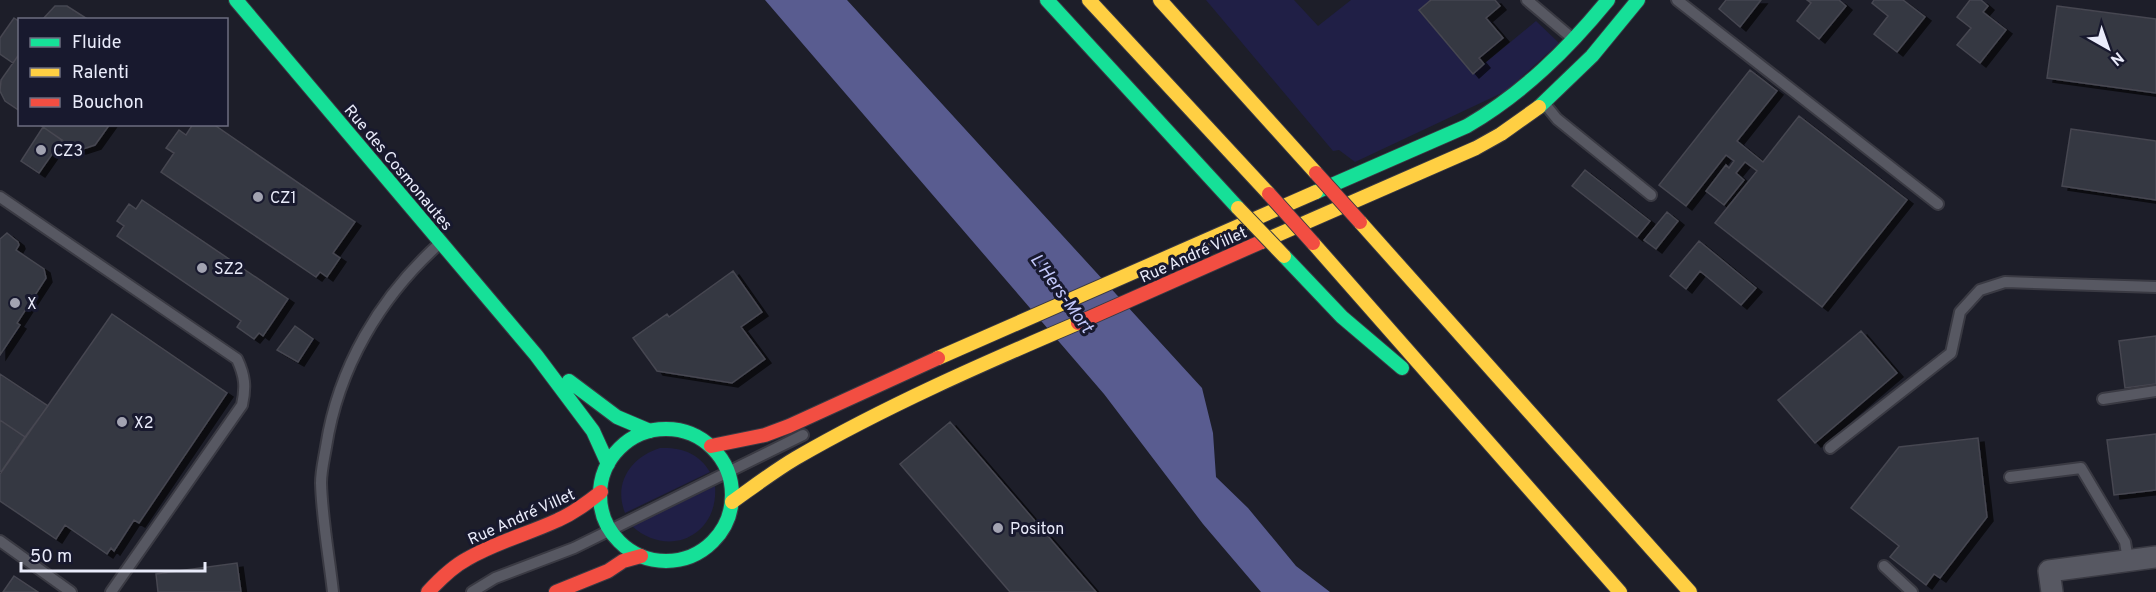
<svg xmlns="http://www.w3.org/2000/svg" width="2156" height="592" font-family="Overpass,sans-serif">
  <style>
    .green { fill: #201f46 }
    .water { fill: #595c90 }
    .building { fill: #363742; stroke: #464751; stroke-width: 1.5; filter: url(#shadow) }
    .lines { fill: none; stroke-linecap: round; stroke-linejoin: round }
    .lane-casing { stroke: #3a3a43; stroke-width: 14 }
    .street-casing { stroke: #3a3a43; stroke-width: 24 }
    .fast-casing { stroke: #3a3a43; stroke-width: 16 }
    .slow-casing { stroke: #3a3a43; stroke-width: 16 }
    .jam-casing { stroke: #3a3a43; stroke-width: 16 }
    .lane { stroke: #575862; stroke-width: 10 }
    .street { stroke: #575862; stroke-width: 21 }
    .fast { stroke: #16e098; stroke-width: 14 }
    .slow { stroke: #ffcf43; stroke-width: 14 }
    .jam { stroke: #f24e42; stroke-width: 14 }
    .slow-bridge-casing { stroke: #3a3a43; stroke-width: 16; stroke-linecap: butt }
    .jam-bridge-casing { stroke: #3a3a43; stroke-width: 16; stroke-linecap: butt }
    .slow-bridge { stroke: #ffcf43; stroke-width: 14 }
    .jam-bridge { stroke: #f24e42; stroke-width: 14 }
    .poi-dot { fill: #a2a3b1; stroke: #18192e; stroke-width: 2 }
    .labels { text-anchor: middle; stroke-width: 6; stroke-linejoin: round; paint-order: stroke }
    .poi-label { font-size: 16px; fill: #e9ebfa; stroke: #18192e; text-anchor: start }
    .street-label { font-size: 16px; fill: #e9ebfa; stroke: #18192e }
    .water-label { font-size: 18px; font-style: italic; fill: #c3c8fb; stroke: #18192e }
  </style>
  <defs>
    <filter id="shadow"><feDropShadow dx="6" dy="4" stdDeviation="0" flood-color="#0009"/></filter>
  </defs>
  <rect width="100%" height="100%" fill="#1d1e29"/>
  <path class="green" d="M 1206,0 L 1294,0 L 1318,26 L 1351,0 L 1431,0 L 1419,11 L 1473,73 L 1536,21 L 1559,43 L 1506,91 L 1355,162 L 1339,150 L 1333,151 Z
    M 660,448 C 681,447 699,453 710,472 L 625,513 C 613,483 631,457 660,448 Z
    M 715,486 C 719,536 668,559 632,526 Z"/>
  <path class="water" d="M 765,0 L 847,0 L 1202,388 L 1213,433 L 1216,477 L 1248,508 L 1296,566 L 1330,592 L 1261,592 L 1203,524 L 1104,394 Z"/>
  <path class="building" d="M 1431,0 L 1495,0 L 1500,6 L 1486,18 L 1503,38 L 1479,58 L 1484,64 L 1473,74 L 1419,10 Z
    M 1726,0 L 1761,0 L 1740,27 L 1719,9 Z
    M 1807,0 L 1839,0 L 1846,6 L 1819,39 L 1797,21 L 1811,3 Z
    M 1874,0 L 1903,0 L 1925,17 L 1897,52 L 1874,34 L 1888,16 L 1872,3 Z
    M 1970,0 L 1981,0 L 1988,6 L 1983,12 L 2006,30 L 1980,63 L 1957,45 L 1971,28 L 1957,17 Z
    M 55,6 L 67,6 L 89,20 L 42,20 Z
    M 2057,6 L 2156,19 L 2156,93 L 2047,78 Z
    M 14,18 L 20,22 L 20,53 L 13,63 L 0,54 L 0,38 Z
    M 20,53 L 20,111 L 5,101 L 0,91 L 1,80 Z
    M 1750,70 L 1777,91 L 1737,141 L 1763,162 L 1799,116 L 1907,200 L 1822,307 L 1715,223 L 1757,171 L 1745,162 L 1736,173 L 1744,180 L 1724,205 L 1706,191 L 1726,165 L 1729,168 L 1734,161 L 1726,155 L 1686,206 L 1659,185 Z
    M 39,124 L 110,124 L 95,145 L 80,150 L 73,148 Z
    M 193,124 L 213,124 L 355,222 L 333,253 L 340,258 L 327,277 L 320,272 L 316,277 L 161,172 L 174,153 L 166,148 L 179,130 L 186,135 Z
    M 43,127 L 62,140 L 39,173 L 21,161 Z
    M 2071,129 L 2156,141 L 2156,200 L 2062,186 Z
    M 1585,170 L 1650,221 L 1637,237 L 1572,186 Z
    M 142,200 L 288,299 L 263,336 L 259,333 L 254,339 L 237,327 L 241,321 L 117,236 L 124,226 L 117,221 L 129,204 L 136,209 Z
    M 1667,212 L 1678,221 L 1656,249 L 1644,240 Z
    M 7,233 L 18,242 L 19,245 L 16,250 L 44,269 L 46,278 L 17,323 L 20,325 L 0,355 L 0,239 Z
    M 1699,241 L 1756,288 L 1741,305 L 1700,271 L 1686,289 L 1670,276 Z
    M 733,271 L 762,312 L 741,327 L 765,359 L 732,383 L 657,371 L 633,338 L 667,314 L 669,317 Z
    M 112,314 L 227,393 L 139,523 L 134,520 L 114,551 L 111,548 L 107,554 L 65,525 L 56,539 L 0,501 L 0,474 Z
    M 295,326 L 313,339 L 298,362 L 277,350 Z
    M 1861,331 L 1897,373 L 1815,443 L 1778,400 Z
    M 2156,336 L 2156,384 L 2125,388 L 2119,341 Z
    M 0,374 L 48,406 L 25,437 L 0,420 Z
    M 0,420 L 25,437 L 1,472 L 0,471 Z
    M 950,422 L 1096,592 L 1010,592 L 900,464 Z
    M 2156,434 L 2156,490 L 2114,495 L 2107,440 Z
    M 1978,438 L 1987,517 L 1940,578 L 1934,574 L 1926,585 L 1890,557 L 1899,546 L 1851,508 L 1899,447 Z
    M 237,563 L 241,592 L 158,592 L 156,574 Z
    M 14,576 L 38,592 L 3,592 Z"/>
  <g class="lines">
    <defs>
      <path id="lane" d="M 1527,0 L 1572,38
        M 1677,0 L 1938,204
        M 1545,104 L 1557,119 L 1651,195
        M 0,197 L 237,359 C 245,376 246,387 242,405 L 111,592
        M 2103,399 L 2156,391
        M 1830,448 L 1951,353 L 1960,312 L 1980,290 L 2005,282 L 2156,287
        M 2010,477 L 2081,468 L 2125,542 L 2128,560
        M 0,541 L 71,592
        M 1884,566 L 1912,592
        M 333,592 C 329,556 322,519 321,483 C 321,471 324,459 326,447 C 338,368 380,297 439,244
        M 472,592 L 495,578 L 574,548 L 803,435"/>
      <path id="street" d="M 2052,592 L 2049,571 L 2156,557"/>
      <path id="fast" d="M 236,0 L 536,355 L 593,431 L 608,464
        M 1047,0 L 1238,208
        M 1539,107 L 1592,56 L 1638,0
        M 1316,192 L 1467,126 C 1523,93 1567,50 1608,0
        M 1284,256 L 1342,317 L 1402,368
        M 569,381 L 617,417 L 650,431
        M600 495a66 66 0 1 1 132 0a66 66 0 1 1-132 0Z"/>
      <path id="slow" d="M 1089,0 L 1269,194
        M 1160,0 L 1316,173
        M 1360,222 L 1690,592
        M 1261,242 L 1476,148 L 1501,134 L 1539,107
        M 1313,243 L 1620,592
        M 938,358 L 1316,192
        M 732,502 C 753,487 774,471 796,458 C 886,406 982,364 1078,323"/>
      <path id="jam" d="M 1078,323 L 1261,242
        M 711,446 L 765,435 L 789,426 L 938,358
        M 428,592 C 440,579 452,567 467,559 C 496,542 528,534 558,520 C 574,513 587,503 601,492
        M 556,592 L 608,571 L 623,561 L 641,556"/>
    </defs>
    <use href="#lane" class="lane-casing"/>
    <use href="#street" class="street-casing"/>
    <use href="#fast" class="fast-casing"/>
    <use href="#slow" class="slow-casing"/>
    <use href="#jam" class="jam-casing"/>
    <use href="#lane" class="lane"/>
    <use href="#street" class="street"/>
    <use href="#fast" class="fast"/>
    <use href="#slow" class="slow"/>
    <use href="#jam" class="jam"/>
    <defs>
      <path id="slow-bridge" d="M 1238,208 L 1284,256"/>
      <path id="jam-bridge" d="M 1316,173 L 1360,222
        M 1269,194 L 1313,243"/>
    </defs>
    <use href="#slow-bridge" class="slow-bridge-casing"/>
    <use href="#jam-bridge" class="jam-bridge-casing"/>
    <use href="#slow-bridge" class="slow-bridge"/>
    <use href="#jam-bridge" class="jam-bridge"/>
  </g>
  <g class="poi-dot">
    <circle cx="41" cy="150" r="6"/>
    <circle cx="258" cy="197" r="6"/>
    <circle cx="202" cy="268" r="6"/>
    <circle cx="15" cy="303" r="6"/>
    <circle cx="122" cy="422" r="6"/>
    <circle cx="998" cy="528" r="6"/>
  </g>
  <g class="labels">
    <g class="poi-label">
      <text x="53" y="156">CZ3</text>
      <text x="270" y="203">CZ1</text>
      <text x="214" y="274">SZ2</text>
      <text x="27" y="309">X</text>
      <text x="134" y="428">X2</text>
      <text x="1010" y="534">Positon</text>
    </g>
    <g class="street-label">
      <text transform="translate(399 167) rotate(50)" y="6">Rue des Cosmonautes</text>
      <text transform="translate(1193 254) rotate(-24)" y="6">Rue André Villet</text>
      <text transform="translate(521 516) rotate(-24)" y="6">Rue André Villet</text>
    </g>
    <g class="water-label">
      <text transform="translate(1062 293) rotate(54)" y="6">L'Hers-Mort</text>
    </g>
  </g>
  <rect x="18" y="18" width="210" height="108" fill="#18192e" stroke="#6c6d80" stroke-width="1.5"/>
  <rect x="30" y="38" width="30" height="9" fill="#16e098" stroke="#6c6d80" stroke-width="1.5"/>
  <text x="72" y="48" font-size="18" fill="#e9ebfa">Fluide</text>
  <rect x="30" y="68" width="30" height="9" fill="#ffcf43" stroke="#6c6d80" stroke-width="1.5"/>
  <text x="72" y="78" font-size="18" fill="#e9ebfa">Ralenti</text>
  <rect x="30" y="98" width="30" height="9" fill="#f24e42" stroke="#6c6d80" stroke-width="1.5"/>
  <text x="72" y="108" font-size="18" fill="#e9ebfa">Bouchon</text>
  <g transform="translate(2108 48) rotate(140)" stroke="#18192e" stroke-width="4.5" paint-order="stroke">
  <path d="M0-4.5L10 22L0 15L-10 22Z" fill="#e9ebfa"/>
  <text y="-9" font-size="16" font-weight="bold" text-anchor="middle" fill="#e9ebfa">N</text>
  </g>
  <path d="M21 562v9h184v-9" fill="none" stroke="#e9ebfa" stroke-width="3"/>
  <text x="30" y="562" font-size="18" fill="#e9ebfa" stroke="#18192e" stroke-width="4.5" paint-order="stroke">50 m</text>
</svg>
